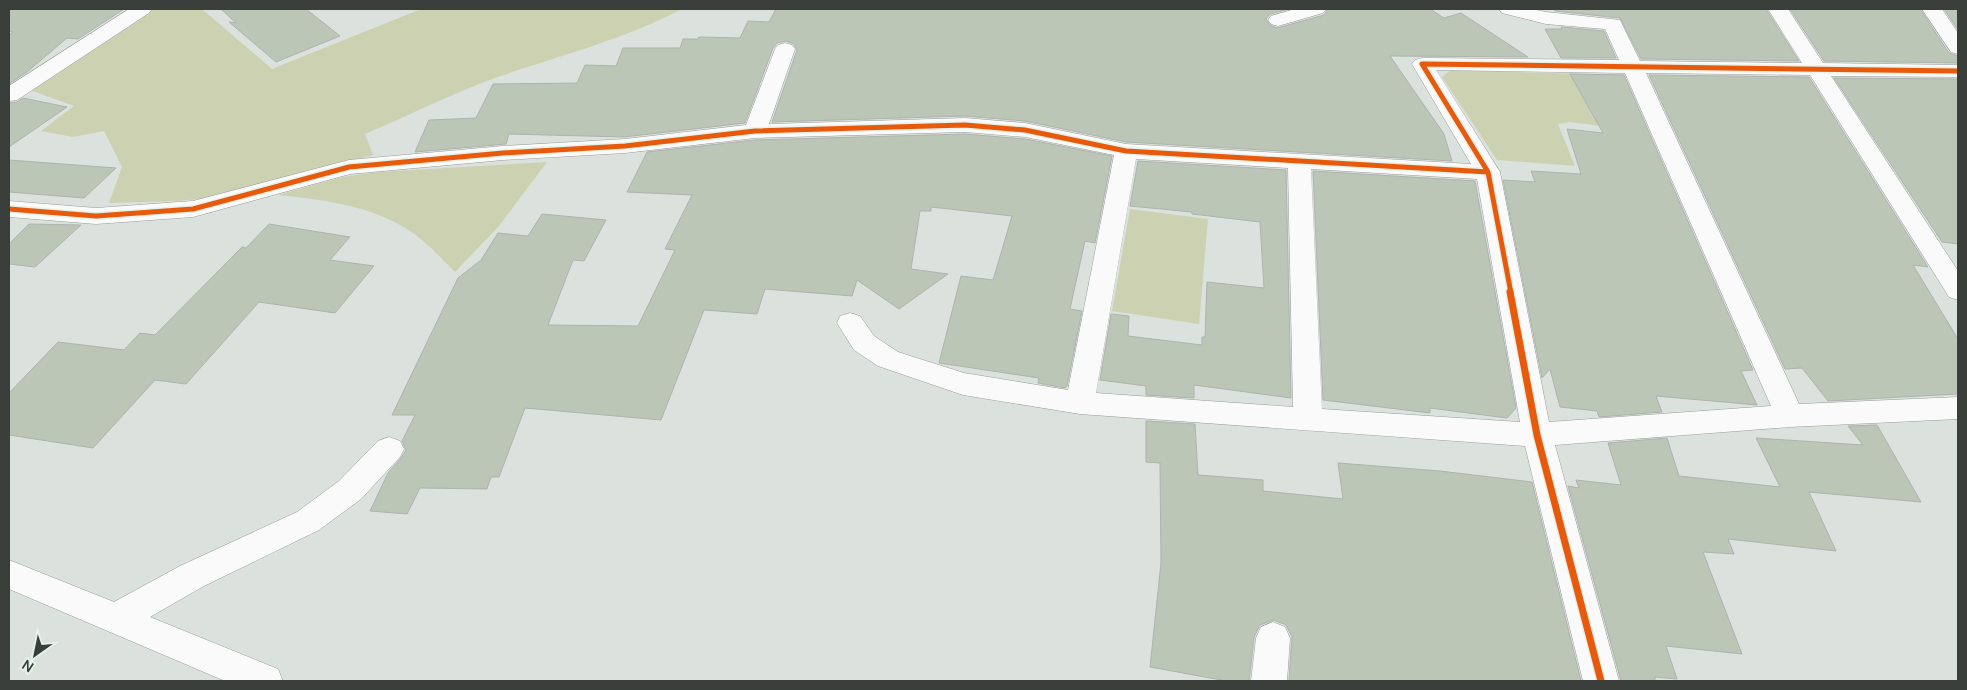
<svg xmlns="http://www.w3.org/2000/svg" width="1967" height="690" font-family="Manrope,sans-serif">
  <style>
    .green { fill: #ccd2b1 }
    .building { fill: #bbc6b6; stroke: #afb3af }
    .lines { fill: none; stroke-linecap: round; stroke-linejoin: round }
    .minor-casing { stroke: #999d9a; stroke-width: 1 }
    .minor { fill: #fafafa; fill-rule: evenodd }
    .cycleway-far1-casing { stroke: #e5f2e8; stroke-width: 8 }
    .cycleway-casing { stroke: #e5f2e8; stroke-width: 10 }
    .cycleway-far1 { stroke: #e8590c; stroke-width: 5 }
    .cycleway { stroke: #e8590c; stroke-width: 7 }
  </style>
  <rect width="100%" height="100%" fill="#dbe1dc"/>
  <path class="green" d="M 151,9 L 202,9 L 272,69 L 421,9 L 682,9 C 623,40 558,56 495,78 C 451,94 408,116 365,134 L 373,155 L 213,198 L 175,201 L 109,203 L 122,167 L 104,131 L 73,137 L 41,131 L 74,106 L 30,90 Z
    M 1451,70 L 1620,75 L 1648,132 L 1570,122 L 1558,124 L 1575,166 L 1497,160 L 1442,77 Z
    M 547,162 L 499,226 L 455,272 C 444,261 434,250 422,240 C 383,207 327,200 278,195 L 342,177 L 378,172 Z
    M 1130,209 L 1208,219 L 1199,324 L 1112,311 Z"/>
  <path class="building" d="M 9,9 L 124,9 L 78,39 L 67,38 L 27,72 L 9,84 L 9,35 L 13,32 L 9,31 Z
    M 221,9 L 306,9 L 340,36 L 276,62 L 229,22 L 236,23 Z
    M 776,9 L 1289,9 L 1270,14 L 1266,19 L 1270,25 L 1277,28 L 1324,15 L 1328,9 L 1430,9 L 1444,18 L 1461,13 L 1528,57 L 1390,56 L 1444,134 L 1452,161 L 1126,142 L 1025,121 L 965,116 L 772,122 L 797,50 L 794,44 L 786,41 L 777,43 L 773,48 L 745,123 L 624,137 L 509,134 L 506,144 L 415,152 L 429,120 L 476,118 L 493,84 L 577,83 L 585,65 L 616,66 L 623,48 L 680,48 L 683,39 L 698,39 L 699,37 L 740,38 L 748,21 L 769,22 Z
    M 1554,9 L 1766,9 L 1799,61 L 1641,59 L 1620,18 L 1555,11 Z
    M 1790,9 L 1920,9 L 1949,53 L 1958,56 L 1958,63 L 1824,61 Z
    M 1944,9 L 1958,9 L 1958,30 Z
    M 1561,27 L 1604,31 L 1616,58 L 1561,58 L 1545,29 L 1562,29 Z
    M 1570,74 L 1624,75 L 1753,370 L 1741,371 L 1757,405 L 1656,396 L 1662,412 L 1599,417 L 1597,411 L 1560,407 L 1550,369 L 1542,378 L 1503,180 L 1535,182 L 1531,171 L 1581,174 L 1567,129 L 1603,133 Z
    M 1649,75 L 1809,77 L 1928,267 L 1913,265 L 1958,339 L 1958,394 L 1828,401 L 1802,368 L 1785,369 Z
    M 1834,78 L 1958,79 L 1958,244 L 1942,242 Z
    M 23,98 L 67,107 L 9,147 L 9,103 L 17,102 Z
    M 965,134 L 1025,139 L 1112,156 L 1095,243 L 1085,241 L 1070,309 L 1082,311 L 1067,386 L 1065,388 L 1038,383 L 1039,378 L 939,363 L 961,276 L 993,280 L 1012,216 L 931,207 L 931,211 L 920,211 L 911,269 L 948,274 L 899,309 L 857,280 L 852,296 L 765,289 L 757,314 L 704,310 L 661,420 L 525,408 L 499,477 L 491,477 L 487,489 L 420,488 L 407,514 L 370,511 L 388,473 L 401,458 L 406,450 L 402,441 L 415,415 L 392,415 L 458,278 L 481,260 L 498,233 L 528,236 L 542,214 L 606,220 L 584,261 L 573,260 L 548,325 L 638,326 L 675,250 L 665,249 L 692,195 L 627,192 L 647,152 L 755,140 Z
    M 9,160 L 116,168 L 84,198 L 9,192 Z
    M 1138,161 L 1286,170 L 1291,398 L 1194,385 L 1194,398 L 1146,395 L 1146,386 L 1100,380 L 1111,314 L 1129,316 L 1128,336 L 1202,345 L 1202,337 L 1205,337 L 1207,282 L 1264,288 L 1260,222 L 1192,214 L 1192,212 L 1130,206 Z
    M 1313,171 L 1475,181 L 1516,408 L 1507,418 L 1430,408 L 1430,413 L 1323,400 Z
    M 29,224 L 81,225 L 35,267 L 9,264 L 9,244 Z
    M 269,224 L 350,237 L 330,260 L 374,266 L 335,313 L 259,302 L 186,384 L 155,380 L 93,448 L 9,435 L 9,393 L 58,342 L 124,350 L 140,333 L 155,335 L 242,247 L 246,248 Z
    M 1146,421 L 1195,424 L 1198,475 L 1263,480 L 1263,491 L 1343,499 L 1338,463 L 1440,471 L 1532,482 L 1581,681 L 1289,681 L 1292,637 L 1286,625 L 1274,620 L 1260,625 L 1254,637 L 1249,681 L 1227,681 L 1150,667 L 1161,563 L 1160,463 L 1146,462 Z
    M 1877,425 L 1921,502 L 1809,492 L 1836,551 L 1728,539 L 1734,554 L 1703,552 L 1742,654 L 1666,646 L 1677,679 L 1655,677 L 1655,681 L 1621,681 L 1568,486 L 1579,488 L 1576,480 L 1621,485 L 1608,443 L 1667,438 L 1679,476 L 1780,487 L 1756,438 L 1863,445 L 1848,426 Z"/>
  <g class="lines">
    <defs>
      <path id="minor" d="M 129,9 L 152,9 L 149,13 L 17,100 L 9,101 L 9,86 Z
        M 1295,9 L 1326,9 L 1323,13 L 1278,26 L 1271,24 L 1268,20 L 1271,16 Z
        M 1499,9 L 1532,9 L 1546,12 L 1620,20 L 1640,61 L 1802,63 L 1768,9 L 1788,9 L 1823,63 L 1958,65 L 1958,77 L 1831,76 L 1958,271 L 1958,300 L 1949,297 L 1810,75 L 1646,73 L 1799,404 L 1958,397 L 1958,419 L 1790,427 L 1555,445 L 1619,681 L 1583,681 L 1525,446 L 1080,414 L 963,395 L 878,366 L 854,350 L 837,323 L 840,316 L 850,313 L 860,316 L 874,336 L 898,352 L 964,373 L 1068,390 L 1114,155 L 1025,137 L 965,132 L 755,138 L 625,153 L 503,160 L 350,174 L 193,217 L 96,224 L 9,217 L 9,201 L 96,208 L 193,201 L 349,160 L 503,146 L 625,139 L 746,125 L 775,49 L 778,45 L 785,43 L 792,45 L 795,49 L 769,124 L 965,118 L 1025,123 L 1126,144 L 1471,164 L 1412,64 L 1415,60 L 1422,58 L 1619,60 L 1605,29 L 1546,24 L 1502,13 ZM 1436,70 L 1625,73 L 1771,406 L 1549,422 L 1500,172 ZM 1136,159 L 1288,168 L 1293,407 L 1096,393 ZM 1311,169 L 1477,179 L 1520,422 L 1322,409 Z
        M 1922,9 L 1942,9 L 1958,33 L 1958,54 L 1951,52 Z
        M 389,437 L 400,441 L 404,449 L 400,457 L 361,499 L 319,530 L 204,586 L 150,617 L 278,669 L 283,681 L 225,681 L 9,589 L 9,560 L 114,602 L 180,566 L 297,512 L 339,481 L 378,441 Z
        M 1273,622 L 1285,627 L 1290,638 L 1287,681 L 1251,681 L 1256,638 L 1261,627 Z"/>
    </defs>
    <use href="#minor" class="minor-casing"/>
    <use href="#minor" class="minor"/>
    <defs>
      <path id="cycleway-far1" d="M 9,209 L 96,216 L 193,209 L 349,167 L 503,153 L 625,146 L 755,131 L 965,125 L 1025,130 L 1126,151 L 1488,172
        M 1511,293 L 1488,172 L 1422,64 L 1958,71"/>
      <path id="cycleway" d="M 1510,292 L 1537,435 L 1601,681"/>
    </defs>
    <use href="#cycleway-far1" class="cycleway-far1-casing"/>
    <use href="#cycleway" class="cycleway-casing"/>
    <use href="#cycleway-far1" class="cycleway-far1"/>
    <use href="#cycleway" class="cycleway"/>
  </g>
  <rect width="1967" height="690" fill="none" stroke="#393e3b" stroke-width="20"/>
  <g transform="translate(35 655) rotate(213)" stroke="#e5f2e8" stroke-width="4" paint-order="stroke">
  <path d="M0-4L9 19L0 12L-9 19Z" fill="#393e3b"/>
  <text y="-8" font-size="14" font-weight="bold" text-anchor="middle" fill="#393e3b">N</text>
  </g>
</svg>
